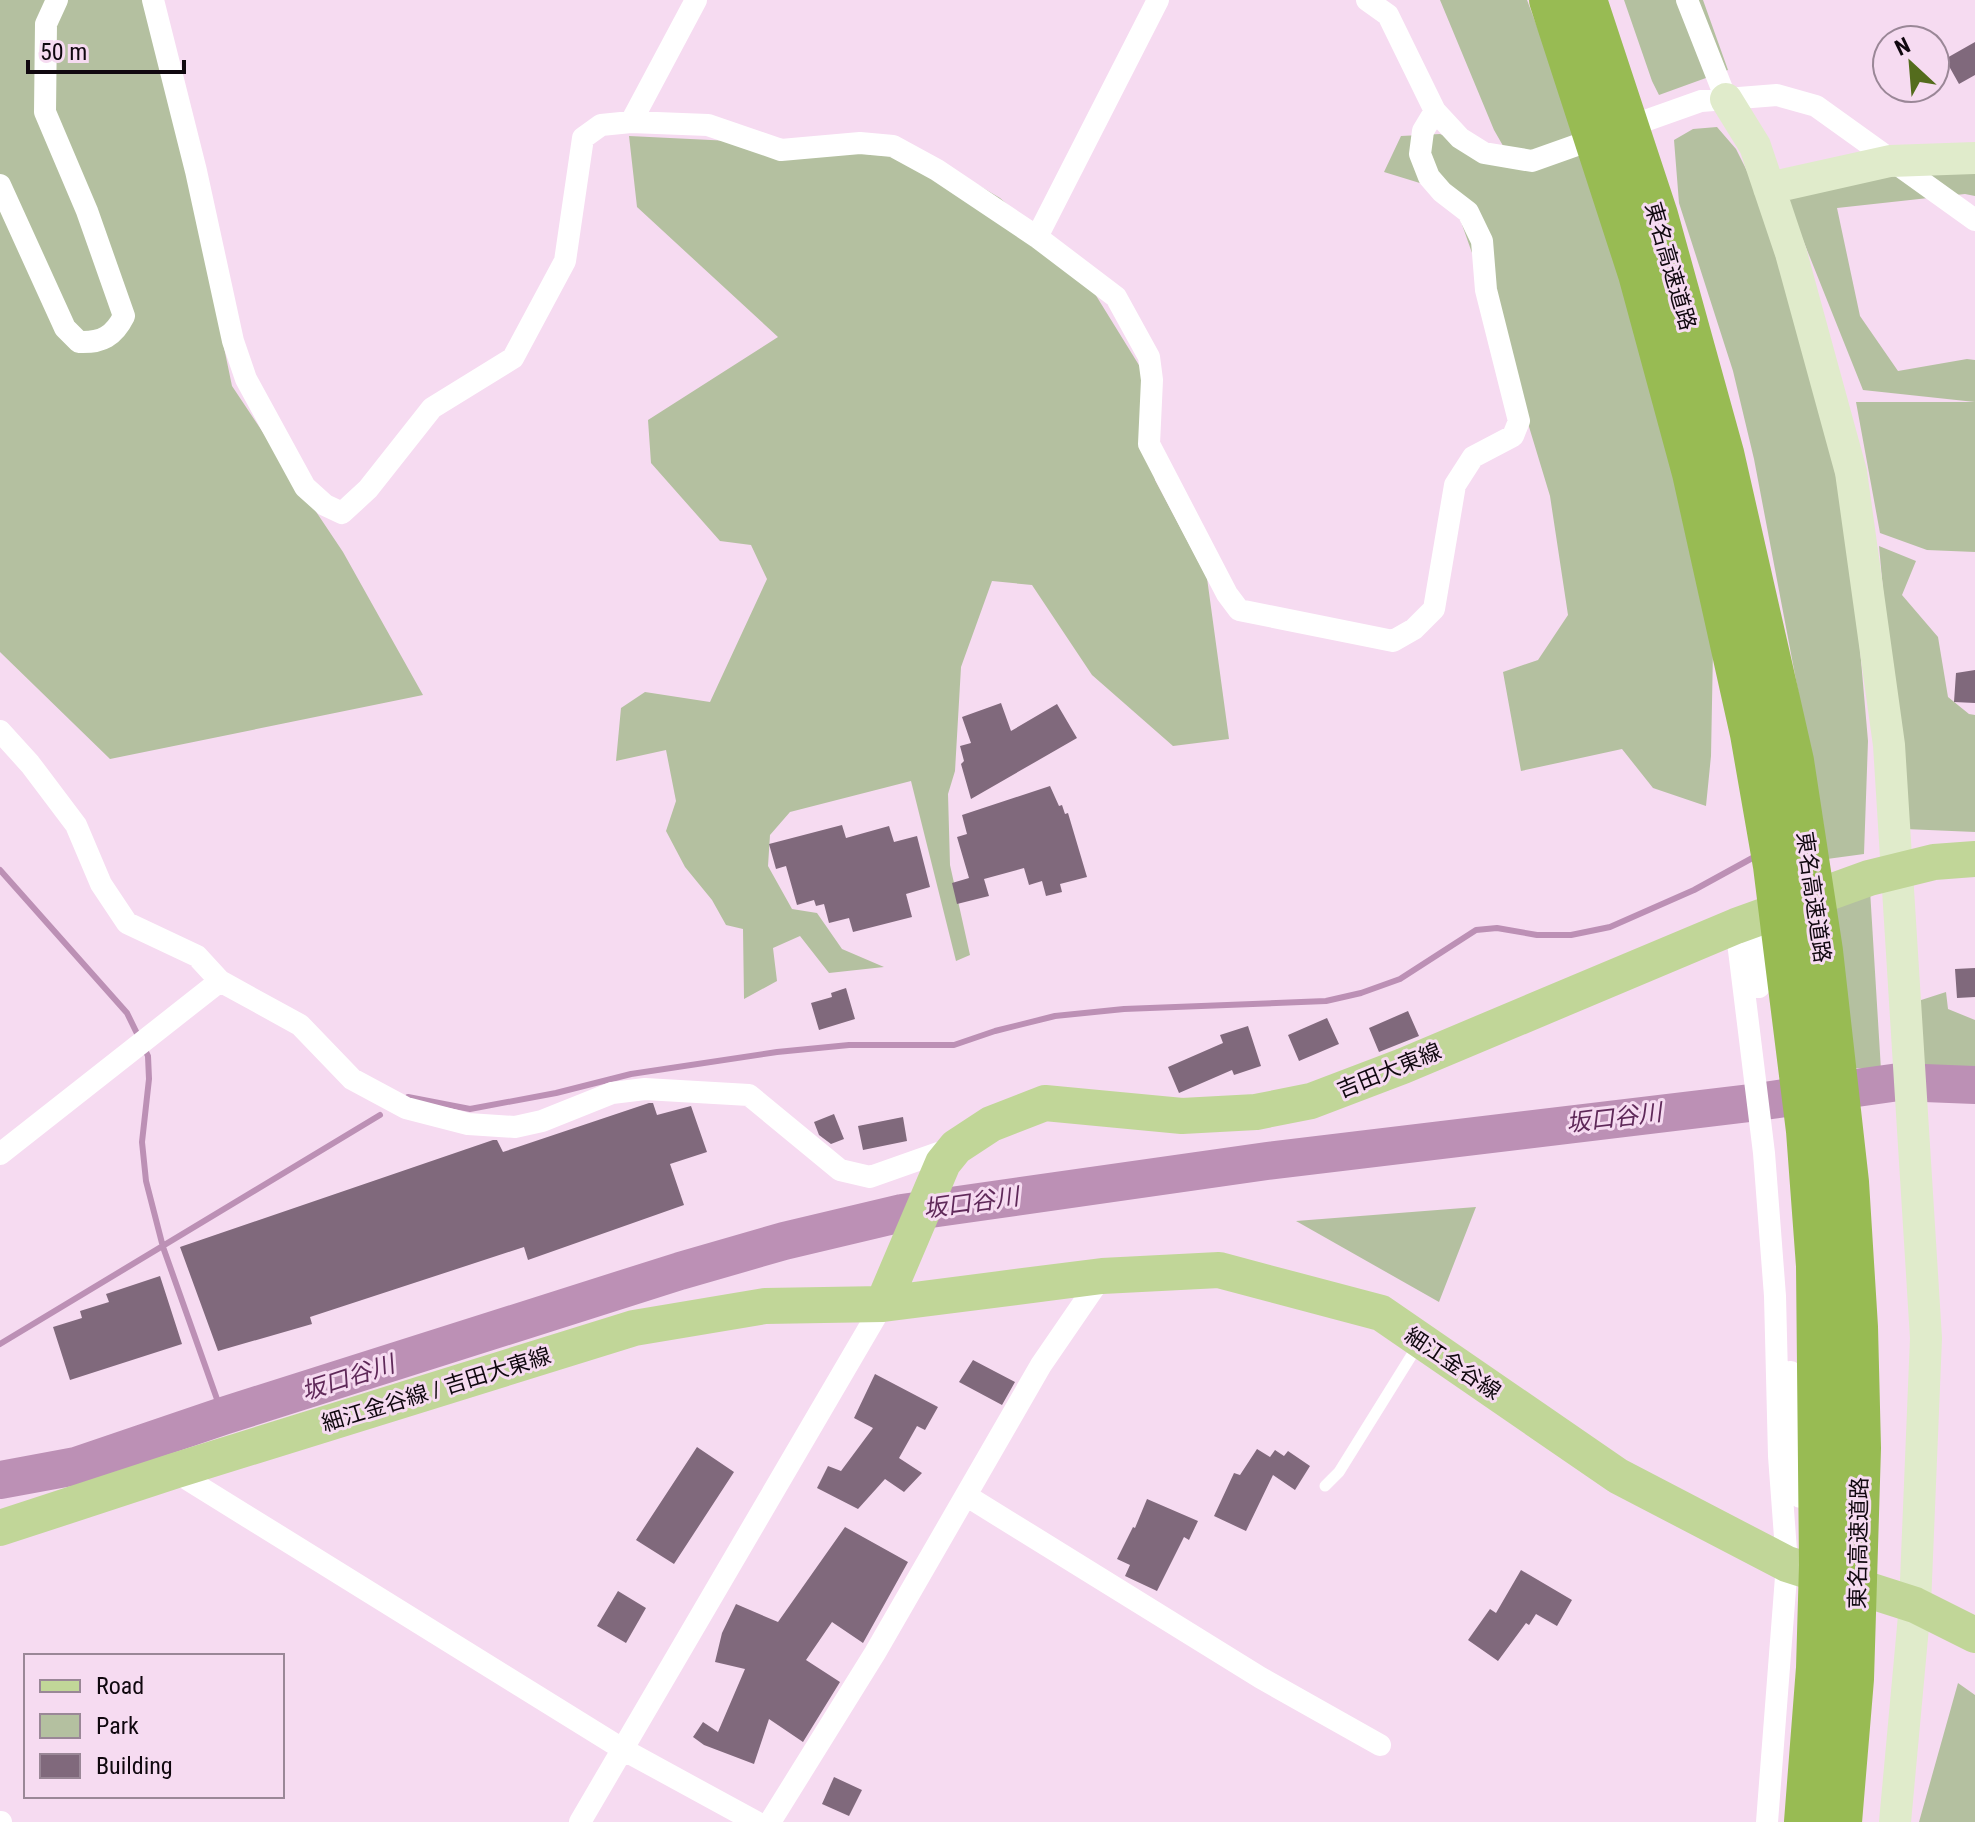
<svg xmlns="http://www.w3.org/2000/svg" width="1975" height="1822" font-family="'Roboto Condensed','Noto Sans JP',sans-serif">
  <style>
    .green { fill: #b4c0a0 }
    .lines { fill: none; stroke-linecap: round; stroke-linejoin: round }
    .stream { stroke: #bc90b5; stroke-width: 6 }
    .river { stroke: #bc90b5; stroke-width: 38 }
    .building { fill: #80697c }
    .lane { stroke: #fff; stroke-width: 11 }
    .street { stroke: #fff; stroke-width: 22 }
    .secondary { stroke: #e0ebcb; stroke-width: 32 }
    .primary { stroke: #c1d698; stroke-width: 36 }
    .highway { stroke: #98bb53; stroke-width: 42 }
    .labels { text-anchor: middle; stroke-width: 6; stroke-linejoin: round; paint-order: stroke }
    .street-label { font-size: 22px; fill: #10080f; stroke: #f6dbf1 }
    .water-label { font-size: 24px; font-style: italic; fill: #5f2959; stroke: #f6dbf1 }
  </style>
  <rect width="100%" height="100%" fill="#f6dbf1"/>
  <path class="green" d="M 0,0 L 145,0 L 181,140 L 232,386 L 343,552 L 423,695 L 110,759 L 0,652 Z
    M 1440,0 L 1527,0 L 1585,154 L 1660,409 L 1713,650 L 1711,756 L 1706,806 L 1653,788 L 1622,749 L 1521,771 L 1503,672 L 1538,660 L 1568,615 L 1550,496 L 1503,341 L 1459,216 L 1423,184 L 1384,172 L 1401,136 L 1440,134 L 1476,148 L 1510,158 L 1494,130 Z
    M 1624,0 L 1703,0 L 1728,70 L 1659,95 L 1652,81 Z
    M 1717,127 L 1736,149 L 1753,183 L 1821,402 L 1852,557 L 1868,741 L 1864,854 L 1827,859 L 1823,822 L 1754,459 L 1733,371 L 1679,203 L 1674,140 L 1693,129 Z
    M 629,136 L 731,141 L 938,161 L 1000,198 L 1079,268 L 1142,370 L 1155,480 L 1207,578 L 1229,739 L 1173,746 L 1092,675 L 1032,585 L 992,581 L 961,667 L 955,771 L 948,794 L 950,865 L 970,955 L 956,961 L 911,781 L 790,812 L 770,835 L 768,866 L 792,909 L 817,913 L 842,949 L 884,967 L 829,973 L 800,936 L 773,948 L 777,981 L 744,999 L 743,929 L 726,925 L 712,900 L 685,867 L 666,831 L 676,801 L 666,750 L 616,761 L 621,708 L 645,692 L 710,702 L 767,579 L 751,545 L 720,541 L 651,463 L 648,420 L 778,337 L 637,207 Z
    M 1975,160 L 1975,196 L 1965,194 L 1837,208 L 1860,316 L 1898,371 L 1967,359 L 1975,360 L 1975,402 L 1863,390 L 1787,200 L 1796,188 Z
    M 1856,402 L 1975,402 L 1975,552 L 1927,550 L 1880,533 Z
    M 1879,546 L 1916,561 L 1902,595 L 1938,637 L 1948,697 L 1969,714 L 1975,715 L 1975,832 L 1905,829 Z
    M 1870,890 L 1881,1070 L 1855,1068 L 1832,892 Z
    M 1946,992 L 1948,1009 L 1975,1020 L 1975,1070 L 1937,1076 L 1920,1060 L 1915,1002 Z
    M 1476,1207 L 1439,1302 L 1296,1221 Z
    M 1958,1683 L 1975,1695 L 1975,1822 L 1919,1822 Z"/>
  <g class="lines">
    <path class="stream" d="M 0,870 L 127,1013 L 148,1056 L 149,1079 L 142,1142 L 146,1181 L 163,1247 L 223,1416
      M 408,1097 L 470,1109 L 556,1093 L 631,1074 L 777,1052 L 849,1045 L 954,1045 L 995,1031 L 1055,1016 L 1124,1009 L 1326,1001 L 1361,993 L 1400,979 L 1476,930 L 1497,928 L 1537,935 L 1571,935 L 1610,927 L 1694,890 L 1756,856
      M 0,1344 L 380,1115"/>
    <path class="river" d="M 0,1480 L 76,1466 L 223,1416 L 680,1271 L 784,1241 L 902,1213 L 1267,1161 L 1750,1103 L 1899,1082 L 1975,1085"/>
  </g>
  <path class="building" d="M 1975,42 L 1975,75 L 1959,84 L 1945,59 Z
    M 1975,670 L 1975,703 L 1954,702 L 1956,673 Z
    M 1001,703 L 1011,731 L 1057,704 L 1077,738 L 971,799 L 961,764 L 964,761 L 960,746 L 971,743 L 962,717 Z
    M 1050,786 L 1059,806 L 1062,805 L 1065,814 L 1068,813 L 1087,877 L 1060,884 L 1062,892 L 1046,896 L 1042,881 L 1029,885 L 1024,868 L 984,879 L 989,896 L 957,904 L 952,883 L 969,878 L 957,837 L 967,834 L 962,815 Z
    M 842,825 L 846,838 L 889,826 L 894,842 L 917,836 L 930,887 L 906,894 L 912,917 L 853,932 L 849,918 L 829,923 L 824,904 L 816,906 L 814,900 L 797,905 L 786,866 L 776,869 L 769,844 Z
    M 1975,968 L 1975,997 L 1957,998 L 1955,969 Z
    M 846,988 L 855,1019 L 819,1030 L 811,1003 L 832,997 L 831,993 Z
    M 1408,1011 L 1419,1036 L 1379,1052 L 1369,1028 Z
    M 1327,1018 L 1339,1044 L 1299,1061 L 1288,1035 Z
    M 1248,1026 L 1261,1066 L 1234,1075 L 1232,1070 L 1179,1093 L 1168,1067 L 1223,1043 L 1220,1035 Z
    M 649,1103 L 653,1103 L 657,1115 L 691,1106 L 707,1152 L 670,1164 L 684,1205 L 528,1260 L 524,1247 L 310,1317 L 312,1324 L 218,1351 L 180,1247 L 493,1140 L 497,1140 L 503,1152 Z
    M 834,1114 L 844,1139 L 831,1144 L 819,1135 L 814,1122 Z
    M 903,1117 L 907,1141 L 863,1150 L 858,1126 Z
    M 160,1276 L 182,1344 L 70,1380 L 53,1327 L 82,1318 L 80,1311 L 109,1302 L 106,1294 Z
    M 973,1360 L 1015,1382 L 1002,1405 L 959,1382 Z
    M 875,1374 L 938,1407 L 925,1430 L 917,1426 L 899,1458 L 922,1473 L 904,1492 L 885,1479 L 858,1509 L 817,1488 L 828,1466 L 841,1471 L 873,1428 L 854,1418 Z
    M 697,1447 L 734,1472 L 674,1564 L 636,1540 Z
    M 1257,1449 L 1270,1457 L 1275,1450 L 1284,1456 L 1288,1451 L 1310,1466 L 1295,1490 L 1273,1475 L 1246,1531 L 1214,1516 L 1234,1473 L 1240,1475 Z
    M 1147,1499 L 1198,1521 L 1189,1540 L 1184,1537 L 1157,1591 L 1125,1576 L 1130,1565 L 1117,1559 L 1133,1527 L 1135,1528 Z
    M 845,1527 L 908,1562 L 863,1643 L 832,1622 L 806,1660 L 840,1682 L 803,1742 L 769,1719 L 754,1764 L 704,1745 L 693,1737 L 703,1722 L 718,1732 L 745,1669 L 715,1662 L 722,1633 L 736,1604 L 778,1622 Z
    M 1521,1570 L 1572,1600 L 1557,1626 L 1536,1614 L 1529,1625 L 1526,1623 L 1498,1661 L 1468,1640 L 1490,1609 L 1496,1613 Z
    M 618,1591 L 646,1608 L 626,1643 L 597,1626 Z
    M 834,1777 L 862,1790 L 849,1816 L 822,1804 Z"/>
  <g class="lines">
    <path class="lane" d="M 1325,1486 L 1339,1472 L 1418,1345"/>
    <path class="street" d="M 153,0 L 196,171 L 233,341 L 246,379 L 305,487 L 325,505 L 342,513 L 368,489 L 432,408 L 513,358 L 565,261 L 583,138 L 601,125 L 631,122 L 708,125 L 781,150 L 860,143 L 893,146 L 937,170 L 1037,237 L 1116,297 L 1149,357 L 1152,380 L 1149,444 L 1227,594 L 1239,610 L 1393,641 L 1414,629 L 1434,609 L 1455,485 L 1473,457 L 1513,436 L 1519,421 L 1486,290 L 1482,241 L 1468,212 L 1442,192 L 1429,177 L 1420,154 L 1423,131 L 1435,111
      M 1367,0 L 1388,15 L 1435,111 L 1460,138 L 1484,153 L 1532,161 L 1701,101 L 1777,95 L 1816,106 L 1975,220
      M 1687,0 L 1726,99
      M 631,122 L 696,0
      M 0,185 L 65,328 L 79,342 C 102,343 114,336 124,316 L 87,211 L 45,112 L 46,24 L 57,0
      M 1037,237 L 1158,0
      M 0,731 L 30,764 L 76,825 L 101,884 L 127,923 L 197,956 L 220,981 L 300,1025 L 352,1079 L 406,1108 L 468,1124 L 515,1127 L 542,1121 L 612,1093 L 645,1089 L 749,1095 L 840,1170 L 870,1177 L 955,1147
      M 1751,921 L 1759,987
      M 1736,926 L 1764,1153 L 1775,1296 L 1779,1456 L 1787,1564 L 1767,1822
      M 0,1154 L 220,981
      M 1791,1372 L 1800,1497
      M 174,1471 L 624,1750 L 756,1822
      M 967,1496 L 1261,1678 L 1380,1745
      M 0,1822 L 1,1822
      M 580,1822 L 883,1304
      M 770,1822 L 875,1653 L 1041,1365 L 1102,1276"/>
    <path class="secondary" d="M 1726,99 L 1755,146 L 1791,253 L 1851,472 L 1889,745 L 1926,1338 L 1915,1605 L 1895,1822
      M 1769,188 L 1890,161 L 1975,158"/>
    <path class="primary" d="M 883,1304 L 943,1163 L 956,1147 L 991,1124 L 1045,1103 L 1182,1116 L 1256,1112 L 1311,1101 L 1403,1066 L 1736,926 L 1869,878 L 1934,862 L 1975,859
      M 0,1528 L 174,1471 L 634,1328 L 765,1306 L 883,1304 L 1102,1276 L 1219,1270 L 1381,1313 L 1618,1476 L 1787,1564 L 1915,1605 L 1975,1635"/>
    <path class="highway" d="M 1550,0 L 1639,274 L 1693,473 L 1751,734 L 1774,866 L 1807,1131 L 1817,1266 L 1820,1565 L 1817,1668 L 1805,1822
      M 1586,0 L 1657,215 L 1723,453 L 1793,761 L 1822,951 L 1848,1182 L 1857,1327 L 1860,1448 L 1853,1679 L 1841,1822"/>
  </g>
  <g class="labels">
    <g class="street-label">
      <text transform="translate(1671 266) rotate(74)" y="8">東名高速道路</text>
      <text transform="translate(1814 897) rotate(82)" y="8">東名高速道路</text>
      <text transform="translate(1389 1070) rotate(-22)" y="8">吉田大東線</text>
      <text transform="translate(1453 1363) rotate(34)" y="8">細江金谷線</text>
      <text transform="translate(436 1389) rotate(-17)" y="8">細江金谷線 / 吉田大東線</text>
      <text transform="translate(1858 1543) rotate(-89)" y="8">東名高速道路</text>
    </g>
    <g class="water-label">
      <text transform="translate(1614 1118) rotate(-7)" y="8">坂口谷川</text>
      <text transform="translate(971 1203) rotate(-8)" y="8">坂口谷川</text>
      <text transform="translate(348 1378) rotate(-18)" y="8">坂口谷川</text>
    </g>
  </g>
  <rect x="24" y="1654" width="260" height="144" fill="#f6dbf1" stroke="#9a8797" stroke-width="2"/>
  <rect x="40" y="1680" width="40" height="12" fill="#c1d698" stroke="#9a8797" stroke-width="2"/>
  <text x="96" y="1694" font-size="24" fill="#10080f">Road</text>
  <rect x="40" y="1714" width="40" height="24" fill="#b4c0a0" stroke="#9a8797" stroke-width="2"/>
  <text x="96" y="1734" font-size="24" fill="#10080f">Park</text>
  <rect x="40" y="1754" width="40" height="24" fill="#80697c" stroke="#9a8797" stroke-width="2"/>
  <text x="96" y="1774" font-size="24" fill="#10080f">Building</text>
  <g transform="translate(1911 64) rotate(334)"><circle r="38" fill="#f6dbf1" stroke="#9a8797" stroke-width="2"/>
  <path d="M0-6L14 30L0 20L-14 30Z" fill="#546c1d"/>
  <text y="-12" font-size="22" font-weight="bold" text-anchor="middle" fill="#10080f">N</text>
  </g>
  <path d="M28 60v12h156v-12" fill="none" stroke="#10080f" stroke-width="4"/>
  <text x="40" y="60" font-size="24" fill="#10080f" stroke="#f6dbf1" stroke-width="6" paint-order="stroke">50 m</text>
</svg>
